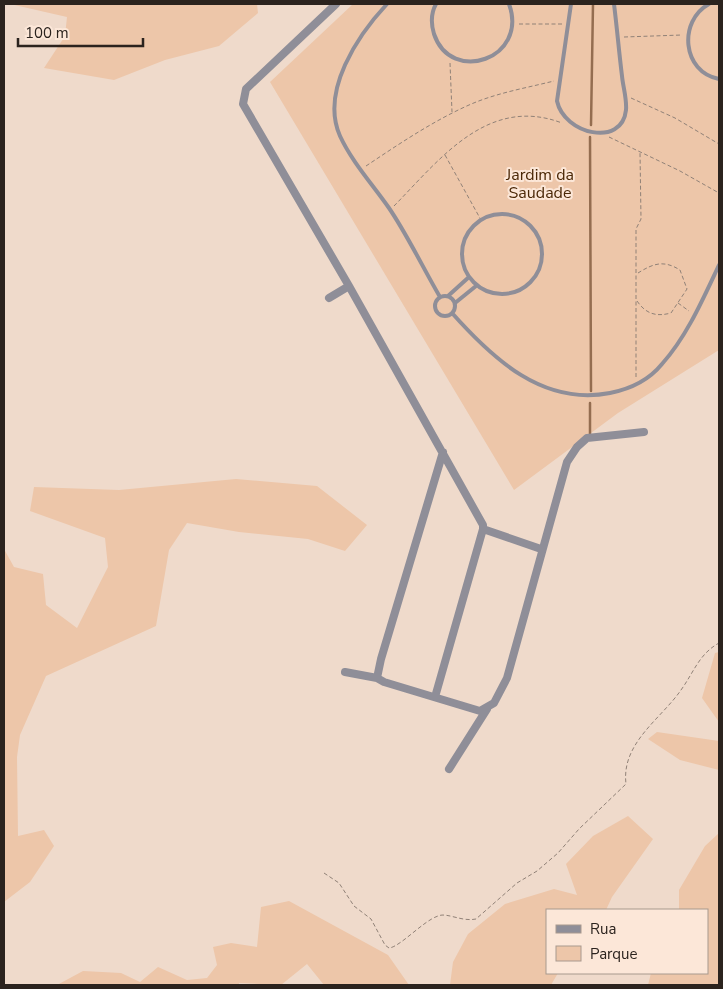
<svg xmlns="http://www.w3.org/2000/svg" width="723" height="989" font-family="'Nunito Sans',sans-serif">
  <style>
    .green { fill: #edc6a9 }
    .lines { fill: none; stroke-linecap: round; stroke-linejoin: round }
    .stream { stroke: #946d50; stroke-width: 2.5 }
    .path { stroke: #908177; stroke-width: 1; stroke-dasharray: 4 2.5; stroke-linecap: butt }
    .lane { stroke: #8f8e98; stroke-width: 4 }
    .street { stroke: #8f8e98; stroke-width: 8 }
    .labels { text-anchor: middle; stroke-width: 4; stroke-linejoin: round; paint-order: stroke }
    .park-label { font-size: 16px; fill: #4a2706; stroke: #fce7d8 }
  </style>
  <rect width="100%" height="100%" fill="#efdacb"/>
  <path class="green" d="M 10,4 L 257,4 L 258,13 L 219,46 L 165,60 L 114,80 L 44,68 L 65,36 L 67,17 Z
    M 353,4 L 719,4 L 719,350 L 618,413 L 514,490 L 270,82 Z
    M 236,479 L 317,486 L 367,525 L 345,551 L 308,539 L 239,532 L 187,523 L 169,550 L 156,626 L 46,676 L 20,735 L 17,757 L 18,836 L 44,830 L 54,846 L 30,882 L 4,902 L 4,549 L 14,567 L 43,574 L 46,605 L 77,628 L 108,567 L 105,538 L 30,511 L 34,487 L 119,490 Z
    M 719,652 L 719,722 L 702,698 L 715,653 Z
    M 657,732 L 719,741 L 719,770 L 680,760 L 648,739 Z
    M 628,816 L 653,839 L 612,897 L 606,910 L 547,910 L 547,973 L 558,973 L 551,985 L 450,985 L 453,962 L 468,934 L 505,904 L 554,889 L 577,895 L 566,864 L 593,836 Z
    M 719,833 L 719,985 L 648,985 L 651,973 L 707,973 L 707,910 L 679,910 L 679,890 L 705,846 Z
    M 289,901 L 388,955 L 409,985 L 324,985 L 307,964 L 281,985 L 239,983 L 239,985 L 57,985 L 83,971 L 121,973 L 140,982 L 158,967 L 187,980 L 207,978 L 217,965 L 213,947 L 231,943 L 257,947 L 261,907 Z"/>
  <g class="lines">
    <path class="stream" d="M 591,125 L 593,4
      M 590,137 L 591,391
      M 590,434 L 590,403"/>
    <path class="path" d="M 519,24 L 562,24
      M 624,37 L 682,35
      M 450,63 L 452,112
      M 631,98 L 675,118 L 719,144
      M 609,137 L 680,171 L 719,193
      M 445,155 L 481,220
      M 366,166 C 399,144 433,121 469,105 C 496,93 526,88 554,81
      M 394,206 C 440,159 488,95 562,123
      M 637,301 C 646,314 656,317 671,313 L 687,289 L 680,270 C 664,260 654,263 638,273
      M 678,303 L 689,311
      M 636,377 L 636,229 L 641,219 L 640,152
      M 324,873 L 339,883 L 354,906 L 371,919 L 385,945 L 389,948 C 400,947 423,921 438,916 C 447,912 461,922 476,919 L 517,883 L 537,871 L 558,853 L 579,829 L 626,784 C 621,743 661,719 681,690 C 694,672 699,654 719,643"/>
    <path class="lane" d="M 387,4 C 358,35 320,91 340,136 C 352,162 373,185 389,208 C 408,236 423,268 440,297
      M 436,4 C 431,13 431,24 434,34 C 451,85 529,59 509,4
      M 571,4 L 557,101 C 564,134 622,148 626,110 C 627,99 623,87 622,76 C 619,52 617,28 614,4
      M 709,4 C 678,21 682,72 719,79
      M462 254a40 40 0 1 1 80 0a40 40 0 1 1-80 0Z
      M435 306a10 10 0 1 1 20 0a10 10 0 1 1-20 0Z
      M 448,296 L 469,277
      M 455,303 L 476,286
      M 452,313 C 493,359 543,406 610,393 C 630,389 649,380 662,364 C 687,336 703,299 719,265"/>
    <path class="street" d="M 336,4 L 246,89 L 243,104 L 349,286 L 483,525 L 483,529 L 435,697
      M 329,298 L 349,286
      M 443,452 L 381,659 L 377,678 L 384,682 L 480,711 L 494,703 L 507,678 L 567,462 L 577,447 L 587,438 L 644,432
      M 483,529 L 541,549
      M 345,672 L 377,678
      M 449,769 L 487,709"/>
  </g>
  <g class="labels">
    <g class="park-label">
      <text x="540" y="180">Jardim da<tspan x="540" dy="18">Saudade</tspan></text>
    </g>
  </g>
  <rect width="723" height="989" fill="none" stroke="#2b231e" stroke-width="10"/>
  <rect x="546" y="909" width="162" height="65" fill="#fce7d8" stroke="#a8998e"/>
  <rect x="556" y="925" width="25" height="8" fill="#8f8e98" stroke="#a8998e"/>
  <text x="590" y="934" font-size="15" fill="#2b231e">Rua</text>
  <rect x="556" y="946" width="25" height="15" fill="#edc6a9" stroke="#a8998e"/>
  <text x="590" y="959" font-size="15" fill="#2b231e">Parque</text>
  <path d="M18 38v8h125v-8" fill="none" stroke="#2b231e" stroke-width="2.5"/>
  <text x="25" y="38" font-size="15" fill="#2b231e" stroke="#fce7d8" stroke-width="4" paint-order="stroke">100 m</text>
</svg>
